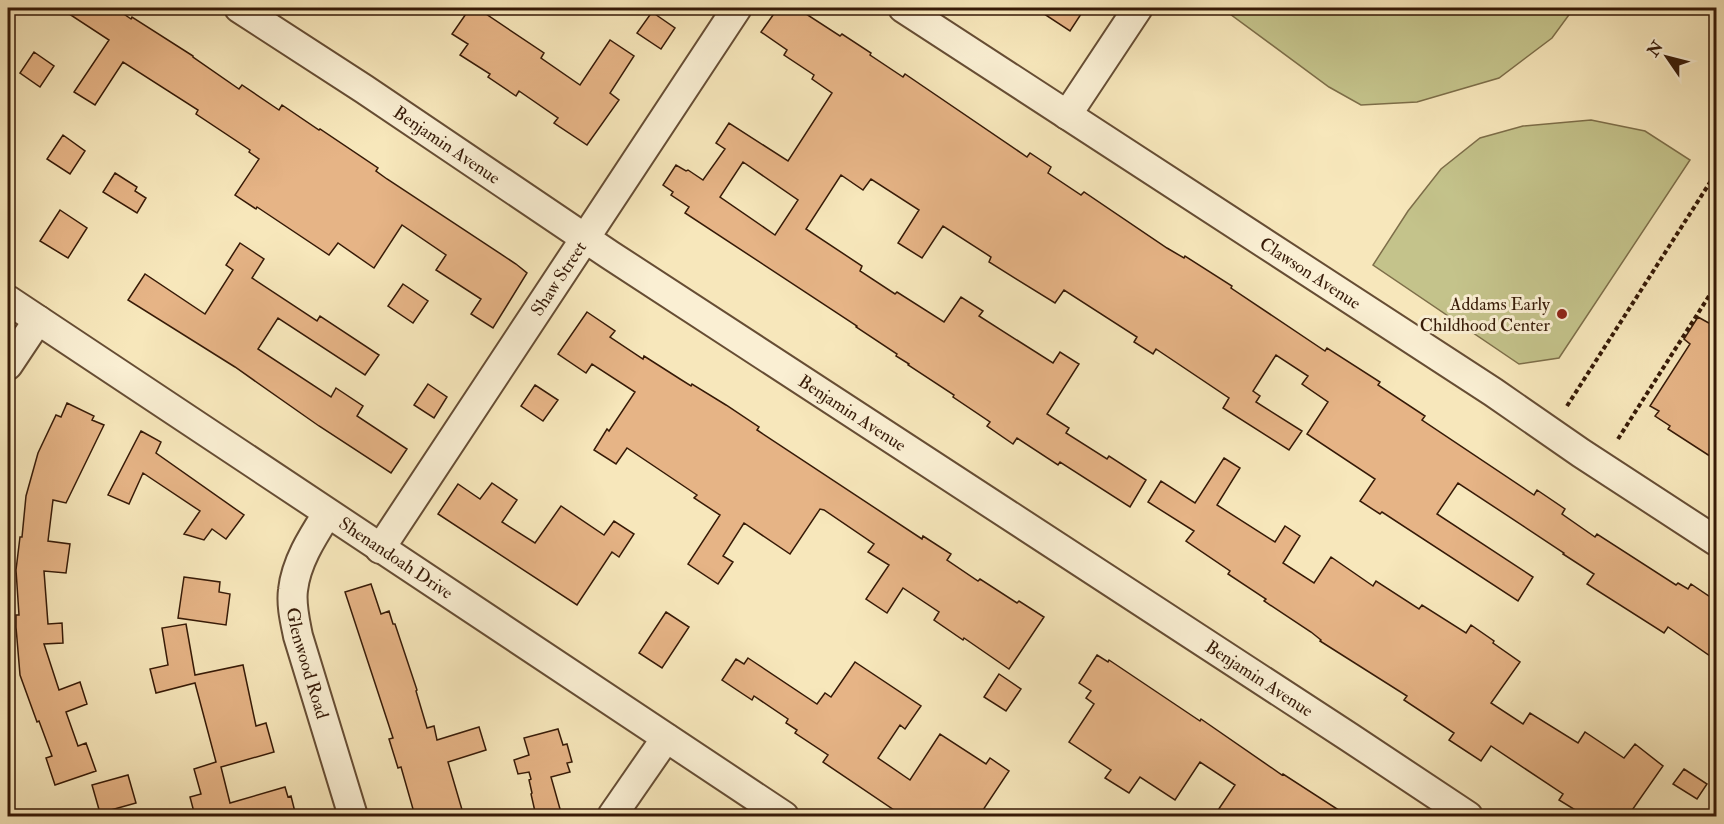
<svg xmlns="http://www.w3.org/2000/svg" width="1724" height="824" font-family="'IM FELL Double Pica',serif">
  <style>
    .green { fill: #c4c38b; stroke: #7d6e49; stroke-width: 1.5 }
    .building { fill: #e6b486; stroke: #361a07; stroke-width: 1.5; fill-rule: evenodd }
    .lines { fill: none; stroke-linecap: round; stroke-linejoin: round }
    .minor-casing { stroke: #664d34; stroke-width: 32 }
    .path { stroke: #361a07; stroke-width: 4; stroke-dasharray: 4.5 3; stroke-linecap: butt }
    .minor { stroke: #faefd3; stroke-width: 28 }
    .poi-dot { fill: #8f2418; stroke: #faefd3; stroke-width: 2 }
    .labels { text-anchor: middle; stroke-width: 6; stroke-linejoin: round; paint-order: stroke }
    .street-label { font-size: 18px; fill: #361a07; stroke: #faefd3 }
    .poi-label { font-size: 18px; fill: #361a07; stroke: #faefd3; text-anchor: end }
  </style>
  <rect width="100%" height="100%" fill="#f7e7bb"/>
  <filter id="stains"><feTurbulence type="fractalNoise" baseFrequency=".00333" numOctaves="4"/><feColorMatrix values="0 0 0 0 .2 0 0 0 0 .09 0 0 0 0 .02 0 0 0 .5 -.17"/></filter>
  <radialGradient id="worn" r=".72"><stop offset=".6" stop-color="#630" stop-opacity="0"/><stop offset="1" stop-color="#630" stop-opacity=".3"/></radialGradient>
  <path class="green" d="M 1228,8 L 1574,8 L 1552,38 L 1499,78 L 1417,102 L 1361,105 L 1329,87 L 1230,14 Z
    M 1591,120 L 1645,131 L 1690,160 L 1559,358 L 1519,364 L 1373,265 L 1408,211 L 1441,169 L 1480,138 L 1523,126 Z"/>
  <path class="building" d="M 60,8 L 115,8 L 131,19 L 132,17 L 193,56 L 193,57 L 239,89 L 242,85 L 279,110 L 282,105 L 319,130 L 320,129 L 378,168 L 376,171 L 387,179 L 516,264 L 527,273 L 493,328 L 471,314 L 481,299 L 436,270 L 446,255 L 402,225 L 374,268 L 338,243 L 329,255 L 257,207 L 256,209 L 235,195 L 259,159 L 249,152 L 250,150 L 196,114 L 198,110 L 123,62 L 95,105 L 74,92 L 109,40 Z
    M 470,8 L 477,8 L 544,53 L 541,58 L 580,85 L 610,40 L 634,56 L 610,93 L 619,100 L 587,145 L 554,123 L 558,118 L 519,91 L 516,96 L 488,77 L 490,74 L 460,55 L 468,44 L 452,34 Z
    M 778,8 L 797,8 L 840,36 L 842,34 L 871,53 L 870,55 L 903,77 L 905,74 L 1027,157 L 1030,153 L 1051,167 L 1048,173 L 1081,195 L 1084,192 L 1167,248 L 1184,258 L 1185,256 L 1232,286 L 1231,288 L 1325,351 L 1327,348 L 1380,382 L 1378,385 L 1425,416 L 1422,420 L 1534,495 L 1537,490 L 1565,509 L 1562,514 L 1595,537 L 1597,534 L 1676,585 L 1678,583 L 1688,589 L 1691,584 L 1716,601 L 1716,660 L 1668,627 L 1664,633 L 1587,584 L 1594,574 L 1563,554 L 1564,553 L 1458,483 L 1437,514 L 1533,577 L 1518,601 L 1382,512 L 1380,514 L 1360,501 L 1375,479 L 1307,434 L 1328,402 L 1302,384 L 1308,376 L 1276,355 L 1253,391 L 1260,396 L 1256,402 L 1302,431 L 1289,450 L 1223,408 L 1229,398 L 1156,349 L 1153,354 L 1134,342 L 1137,337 L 1064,290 L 1055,303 L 989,262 L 991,257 L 943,226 L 922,258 L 898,243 L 919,210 L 871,179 L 863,190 L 841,175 L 806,229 L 862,266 L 860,271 L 895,294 L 897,292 L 944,322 L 961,297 L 983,311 L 979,316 L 1053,363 L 1060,352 L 1079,364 L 1047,414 L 1069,428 L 1066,433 L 1107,459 L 1109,456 L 1146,480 L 1130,507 L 1060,462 L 1058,465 L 1017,438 L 1013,444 L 987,426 L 990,422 L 953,397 L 954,395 L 908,365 L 909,364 L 896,356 L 897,354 L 856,327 L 857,326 L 685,213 L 689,207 L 671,195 L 673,192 L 663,185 L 676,165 L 686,171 L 688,170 L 703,180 L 725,149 L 716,143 L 729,123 L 788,161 L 832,93 L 812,79 L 814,75 L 784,55 L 787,50 L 761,32 ZM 743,162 L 798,200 L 775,235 L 720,197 Z
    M 1035,8 L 1085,8 L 1070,31 Z
    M 652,12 L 675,28 L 661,49 L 637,33 Z
    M 34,52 L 54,66 L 40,87 L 20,73 Z
    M 63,135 L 85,151 L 70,174 L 47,159 Z
    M 115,173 L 137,187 L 135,191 L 146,198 L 137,213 L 103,192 Z
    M 60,210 L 87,228 L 68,258 L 40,241 Z
    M 240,243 L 264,259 L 252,278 L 317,321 L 320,316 L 379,355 L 365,375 L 278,318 L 258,349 L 331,397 L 336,388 L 363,406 L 357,416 L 407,449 L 391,473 L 319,426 L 235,367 L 128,300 L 145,274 L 205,314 L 233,270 L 226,265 Z
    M 403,284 L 428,301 L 413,323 L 388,306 Z
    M 587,312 L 615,331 L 610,337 L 643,359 L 644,356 L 680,379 L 691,386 L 692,384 L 726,405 L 759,427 L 757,430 L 922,539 L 923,536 L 951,554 L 947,560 L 978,581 L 980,579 L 1017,603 L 1019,601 L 1044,617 L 1009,669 L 964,638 L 963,640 L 934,620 L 939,612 L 903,588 L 887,613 L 866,599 L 889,565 L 868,552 L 874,544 L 824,510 L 820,509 L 790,554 L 744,523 L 723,556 L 733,562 L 718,584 L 688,564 L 720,515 L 694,498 L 697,495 L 627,448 L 616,464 L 594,450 L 607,429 L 609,431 L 635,392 L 592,364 L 586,373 L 558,354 Z
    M 1698,317 L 1716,327 L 1716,460 L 1668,429 L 1670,426 L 1655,416 L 1659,411 L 1650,406 L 1690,344 L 1684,339 Z
    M 428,384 L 447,397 L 434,418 L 414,405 Z
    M 535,385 L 558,400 L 543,421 L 521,406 Z
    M 67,403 L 94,416 L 92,420 L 104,425 L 66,503 L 53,500 L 48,541 L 70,544 L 66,573 L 44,571 L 48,624 L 62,623 L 63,643 L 44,644 L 59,690 L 80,682 L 87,704 L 66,712 L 78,746 L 86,743 L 96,771 L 55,785 L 46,758 L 52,756 L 39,721 L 37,722 L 20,675 L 16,627 L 16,615 L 19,615 L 16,570 L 20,537 L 22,537 L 26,496 L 38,453 L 56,415 L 61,417 Z
    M 141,431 L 161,442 L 156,453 L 244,515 L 226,539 L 212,529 L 204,540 L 184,534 L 200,511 L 143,473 L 129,504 L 108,495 Z
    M 1224,458 L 1240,468 L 1217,505 L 1275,542 L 1285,526 L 1300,536 L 1283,563 L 1314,583 L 1331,557 L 1373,586 L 1376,581 L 1419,609 L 1422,605 L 1466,633 L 1471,625 L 1494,641 L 1493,643 L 1520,662 L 1491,703 L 1523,724 L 1530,713 L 1578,743 L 1585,732 L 1624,758 L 1635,744 L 1663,766 L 1628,816 L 1585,816 L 1559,800 L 1563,794 L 1491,746 L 1481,761 L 1449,740 L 1454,733 L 1404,700 L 1407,696 L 1320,641 L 1321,640 L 1311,632 L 1264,601 L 1266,599 L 1228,574 L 1230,571 L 1186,541 L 1194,531 L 1148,502 L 1161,481 L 1195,503 Z
    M 492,483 L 517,500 L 502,522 L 535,543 L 561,506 L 604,535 L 614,521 L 634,534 L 619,557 L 612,552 L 577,605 L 438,514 L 458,484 L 480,499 Z
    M 184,577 L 220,582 L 219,592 L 230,594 L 226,625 L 178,618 Z
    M 371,584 L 381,614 L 389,611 L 393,624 L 395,624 L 417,690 L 416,691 L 427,728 L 434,726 L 437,740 L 479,727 L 486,750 L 448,762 L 463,813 L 452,816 L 415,816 L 401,767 L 398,768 L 389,739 L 393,738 L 345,592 Z
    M 666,612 L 689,627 L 662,668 L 639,653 Z
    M 186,624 L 195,675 L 243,665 L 256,726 L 266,723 L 274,752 L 221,767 L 230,803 L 285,787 L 288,797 L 291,796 L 296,816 L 195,816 L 190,797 L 201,794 L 194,769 L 216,762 L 195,683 L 156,693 L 150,669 L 168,665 L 162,628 Z
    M 1097,655 L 1108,662 L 1109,660 L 1200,721 L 1201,719 L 1282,775 L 1283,774 L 1348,816 L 1214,816 L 1235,785 L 1200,762 L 1175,800 L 1140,777 L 1129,793 L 1105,778 L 1111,770 L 1069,742 L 1094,704 L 1086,698 L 1091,691 L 1079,683 Z
    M 748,658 L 817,704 L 825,693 L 831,697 L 855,662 L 921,706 L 905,729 L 900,725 L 878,758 L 910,780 L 940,734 L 986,764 L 990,758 L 1009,771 L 979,816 L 903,816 L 823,762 L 828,755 L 795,733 L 797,730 L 786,723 L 788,719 L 754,696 L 752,700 L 722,680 L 736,659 L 744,664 Z
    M 999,674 L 1021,689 L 1006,711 L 984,697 Z
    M 558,729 L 563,745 L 567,744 L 572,762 L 567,763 L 570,772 L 551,777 L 562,816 L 536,816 L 531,794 L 532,793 L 529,780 L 531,779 L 529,772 L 518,774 L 514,760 L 529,755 L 524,738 Z
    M 1684,769 L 1707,784 L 1697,799 L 1673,784 Z
    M 128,775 L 136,803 L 100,813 L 92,785 Z"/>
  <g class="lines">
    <defs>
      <g id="minor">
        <path id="s1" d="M 239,8 L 364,89 L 610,255 L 1349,737 L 1468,816"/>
        <path id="s2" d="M 903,8 L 1493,392 L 1581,453 L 1716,541"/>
        <path d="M 1067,115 L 1138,8"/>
        <path id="s3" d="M 8,300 L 784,816"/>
        <path d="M 8,365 L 38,320"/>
        <path id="s4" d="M 327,514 C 313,536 296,562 293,590 C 291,605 295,621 298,636 L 353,816"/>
        <path id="s5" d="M 380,549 L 737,8"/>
        <path d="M 612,816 L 666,738"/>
      </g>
    </defs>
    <use href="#minor" class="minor-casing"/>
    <path class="path" d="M 1567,406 L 1716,173
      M 1618,439 L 1716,285"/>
    <use href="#minor" class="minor"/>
  </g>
  <circle class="poi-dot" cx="1562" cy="314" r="6"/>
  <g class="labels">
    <g class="street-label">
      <text dy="6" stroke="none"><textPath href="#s1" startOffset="249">Benjamin Avenue</textPath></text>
      <text dy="6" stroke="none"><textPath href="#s2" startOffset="486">Clawson Avenue</textPath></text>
      <text dy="6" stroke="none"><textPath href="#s5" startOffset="324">Shaw Street</textPath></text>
      <text dy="6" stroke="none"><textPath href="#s1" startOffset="735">Benjamin Avenue</textPath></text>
      <text dy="6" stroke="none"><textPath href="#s3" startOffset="466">Shenandoah Drive</textPath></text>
      <text dy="6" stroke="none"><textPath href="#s4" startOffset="159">Glenwood Road</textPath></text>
      <text dy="6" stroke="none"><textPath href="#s1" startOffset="1221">Benjamin Avenue</textPath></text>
    </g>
    <g class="poi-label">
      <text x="1550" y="310">Addams Early<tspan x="1550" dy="21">Childhood Center</tspan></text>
    </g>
  </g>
  <rect width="1724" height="824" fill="none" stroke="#f7e7bb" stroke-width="30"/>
  <rect x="9" y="9" width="1706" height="806" fill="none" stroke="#361a07" stroke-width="3"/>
  <rect x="15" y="15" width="1694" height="794" fill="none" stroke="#361a07" stroke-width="1.5"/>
  <g transform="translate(1667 57) rotate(305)" stroke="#faefd3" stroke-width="4.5" paint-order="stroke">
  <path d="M0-4.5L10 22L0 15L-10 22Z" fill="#361a07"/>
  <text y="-9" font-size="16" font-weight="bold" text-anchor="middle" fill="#361a07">N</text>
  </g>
  <rect width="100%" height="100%" filter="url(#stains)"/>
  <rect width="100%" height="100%" fill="url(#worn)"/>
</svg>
